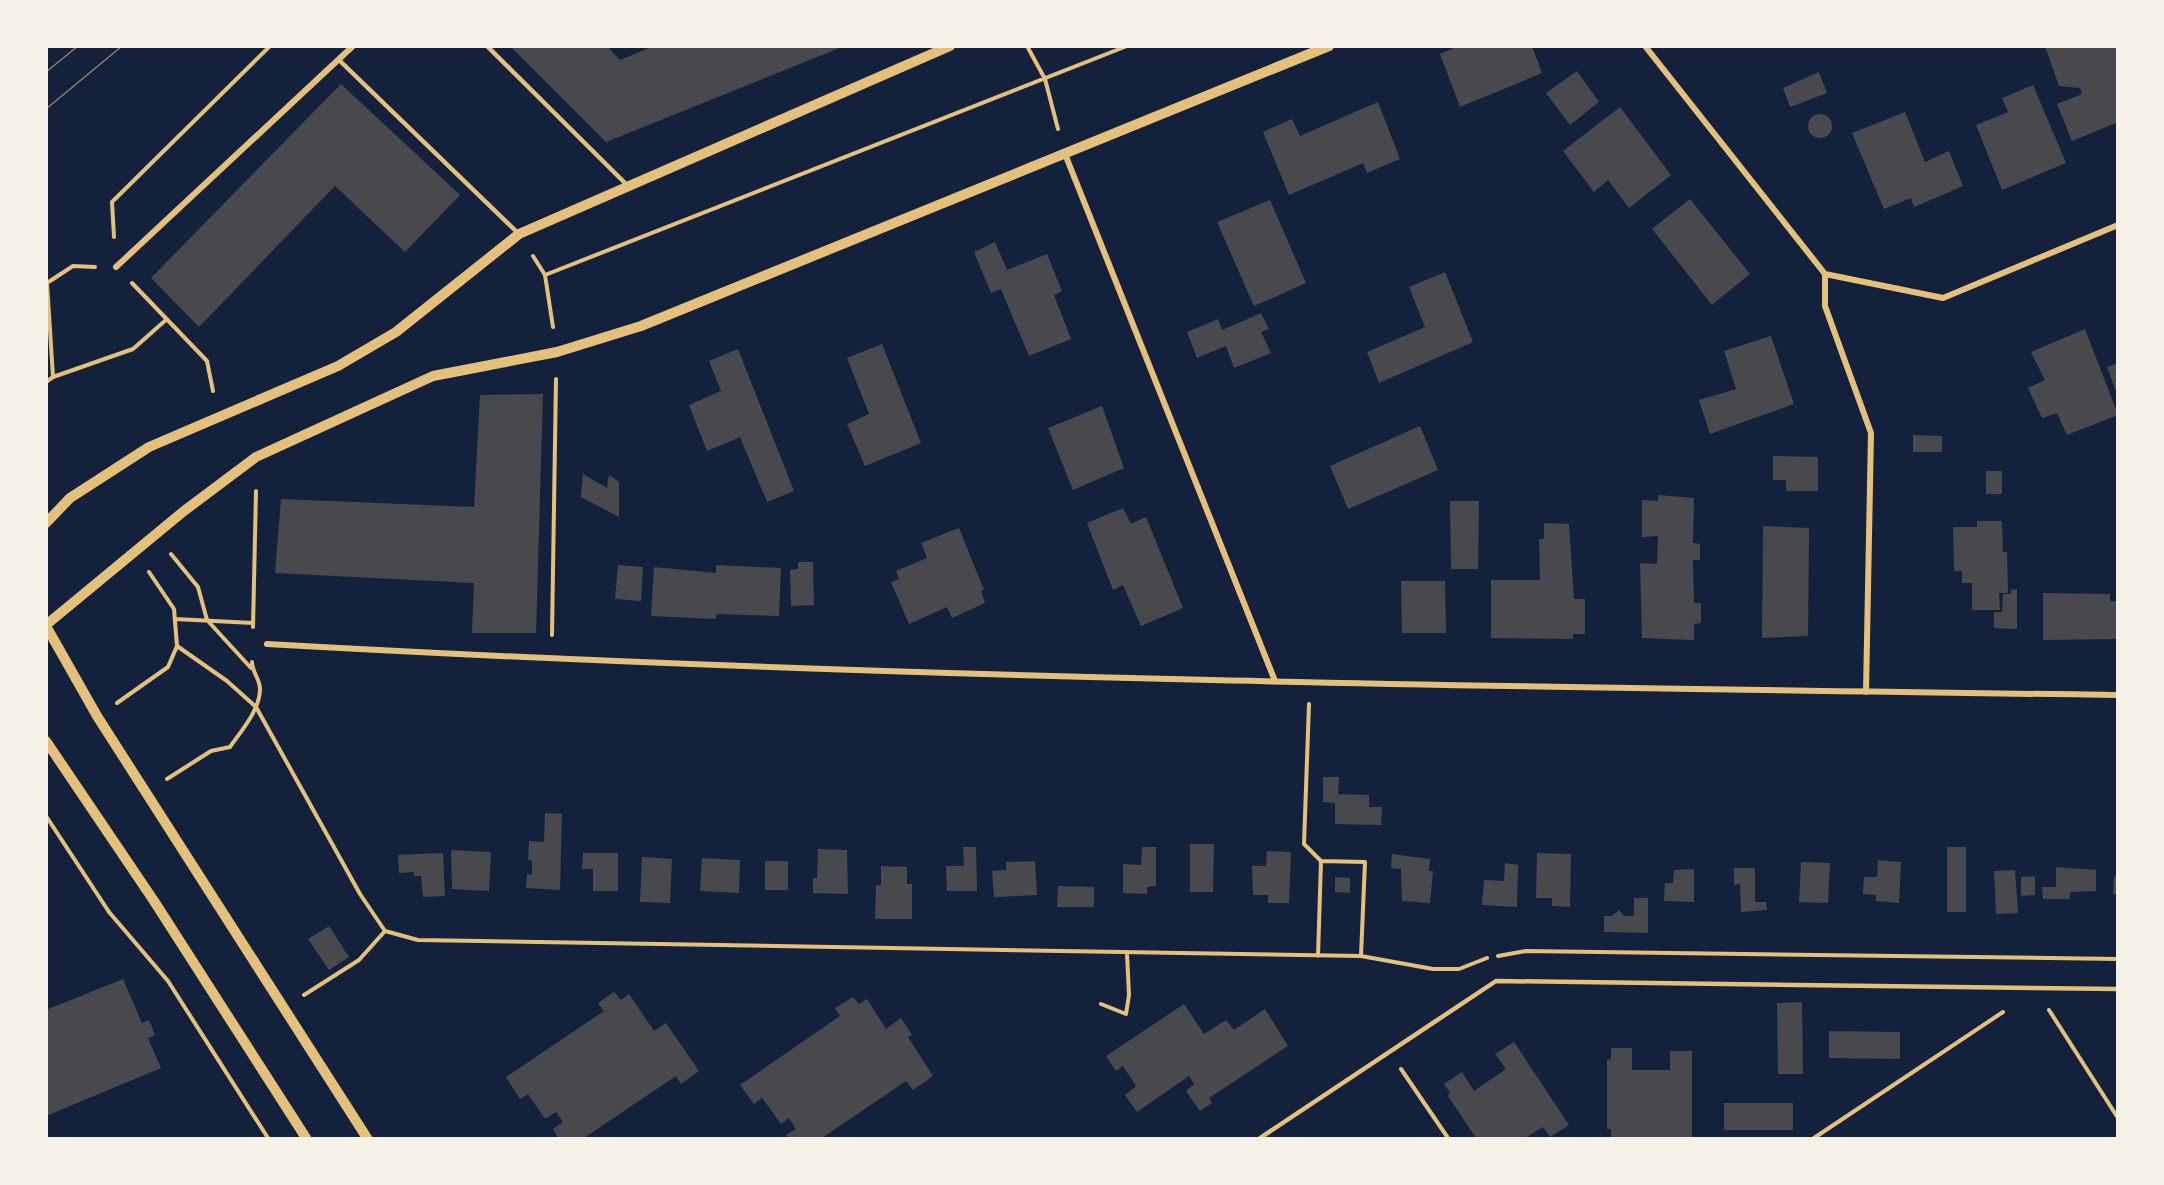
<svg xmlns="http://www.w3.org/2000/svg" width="2164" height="1185" font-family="Inter,sans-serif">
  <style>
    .building { fill: #48494c }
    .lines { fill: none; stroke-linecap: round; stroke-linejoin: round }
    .path { stroke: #e5c07b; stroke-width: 4 }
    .service { stroke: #e5c07b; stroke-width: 4.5 }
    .minor { stroke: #e5c07b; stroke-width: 6 }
    .tertiary { stroke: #e5c07b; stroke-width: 10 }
    .tram { stroke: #918062; stroke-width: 1.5 }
  </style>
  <rect width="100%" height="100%" fill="#14213d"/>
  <path class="building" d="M 510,46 L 607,46 L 620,60 L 654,46 L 842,47 L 606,142 Z
    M 1459,46 L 1532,46 L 1542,73 L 1460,107 L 1440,54 Z
    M 2045,46 L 2118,46 L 2118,122 L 2072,141 L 2057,104 L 2082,94 L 2080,88 L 2059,86 Z
    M 1577,71 L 1599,102 L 1570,125 L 1546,93 Z
    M 1819,72 L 1827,93 L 1790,107 L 1783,88 Z
    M 341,84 L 460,195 L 405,252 L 335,186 L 199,327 L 151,278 Z
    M 2033,85 L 2066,163 L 2002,190 L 1976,125 L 2008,112 L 2002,98 Z
    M 1378,102 L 1400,159 L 1367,173 L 1363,163 L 1289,195 L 1263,132 L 1292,119 L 1300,136 Z
    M 1620,107 L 1671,175 L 1629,208 L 1608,180 L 1594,192 L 1563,151 Z
    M 1905,112 L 1925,162 L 1949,151 L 1963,186 L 1914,207 L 1911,198 L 1884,209 L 1852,133 Z
    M1808 126a12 12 0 1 1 24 0a12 12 0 1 1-24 0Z
    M 1690,199 L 1750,274 L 1712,305 L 1652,229 Z
    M 1270,200 L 1306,283 L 1254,306 L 1217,222 Z
    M 995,242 L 1007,270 L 1047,254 L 1062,291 L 1054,295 L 1071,339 L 1029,356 L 1001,289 L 991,293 L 974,252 Z
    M 1445,272 L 1473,342 L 1379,383 L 1367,352 L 1425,327 L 1409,287 Z
    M 1261,313 L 1269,329 L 1261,332 L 1271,353 L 1234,368 L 1226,346 L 1197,358 L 1187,332 L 1218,319 L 1222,330 Z
    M 2085,329 L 2118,415 L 2067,435 L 2057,413 L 2042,418 L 2028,388 L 2045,380 L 2031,352 Z
    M 1771,336 L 1794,404 L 1710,434 L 1699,400 L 1736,389 L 1724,351 Z
    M 882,344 L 921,443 L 865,466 L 847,424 L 869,414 L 847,358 Z
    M 738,349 L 794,491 L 767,502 L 740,437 L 707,451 L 689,405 L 721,391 L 709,361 Z
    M 2118,363 L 2118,394 L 2117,394 L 2107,367 Z
    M 543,394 L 536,633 L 472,633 L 474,583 L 275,573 L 281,499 L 474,507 L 480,395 Z
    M 1102,406 L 1124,468 L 1073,490 L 1048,428 Z
    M 1420,426 L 1438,470 L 1348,509 L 1330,466 Z
    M 1913,435 L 1942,436 L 1942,452 L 1913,452 Z
    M 1773,456 L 1818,457 L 1818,491 L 1786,491 L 1786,480 L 1773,480 Z
    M 1986,471 L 2002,471 L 2002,494 L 1986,494 Z
    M 583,474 L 607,488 L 609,475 L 619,482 L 619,517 L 581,497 Z
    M 1658,495 L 1694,498 L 1693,543 L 1700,544 L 1700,560 L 1693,560 L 1694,603 L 1701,603 L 1701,623 L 1694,624 L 1694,640 L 1642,638 L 1640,563 L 1657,564 L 1658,536 L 1642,537 L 1642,500 L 1658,501 Z
    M 1450,501 L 1479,501 L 1478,569 L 1451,569 Z
    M 1123,508 L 1131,524 L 1146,517 L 1183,608 L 1141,626 L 1123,585 L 1113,590 L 1087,523 Z
    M 1977,521 L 2002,521 L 2003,552 L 2007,552 L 2008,593 L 1999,593 L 2000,610 L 1972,610 L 1972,583 L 1962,583 L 1962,571 L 1954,571 L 1953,527 L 1977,527 Z
    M 1544,523 L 1569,524 L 1574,599 L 1585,599 L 1585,634 L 1573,634 L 1573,639 L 1491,638 L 1491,580 L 1540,580 L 1539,539 L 1544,539 Z
    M 1763,526 L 1809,528 L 1808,636 L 1762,638 Z
    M 959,528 L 984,590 L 981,591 L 985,603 L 952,618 L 947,607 L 909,624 L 891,582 L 899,579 L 896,571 L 927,558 L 921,543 Z
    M 798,562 L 813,562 L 814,605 L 791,606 L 790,570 L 798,569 Z
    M 618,565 L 643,567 L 641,601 L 615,599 Z
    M 716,565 L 781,568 L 779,616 L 716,614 L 716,619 L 651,616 L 654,567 L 716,573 Z
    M 1401,581 L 1445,581 L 1446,633 L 1402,633 Z
    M 2017,589 L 2017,629 L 1994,628 L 1994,612 L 2002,612 L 2003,594 L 2011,594 L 2011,590 Z
    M 2043,593 L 2110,594 L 2110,601 L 2118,601 L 2118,639 L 2043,640 Z
    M 1323,777 L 1339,777 L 1338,794 L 1369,795 L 1369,807 L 1382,807 L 1381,825 L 1335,824 L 1335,803 L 1323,802 Z
    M 545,813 L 562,814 L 560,890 L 526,888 L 527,874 L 532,875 L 532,861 L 528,860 L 529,841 L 544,842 Z
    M 1190,844 L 1214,844 L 1213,892 L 1190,892 Z
    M 963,847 L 976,847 L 977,891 L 947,891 L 946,866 L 964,866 Z
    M 1142,847 L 1156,847 L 1156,886 L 1147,887 L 1147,894 L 1123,893 L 1123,864 L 1141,865 Z
    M 1947,847 L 1966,847 L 1966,912 L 1947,912 Z
    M 818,849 L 847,850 L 848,894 L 813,893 L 813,878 L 817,878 Z
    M 451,850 L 491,852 L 489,891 L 452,889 Z
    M 1267,851 L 1291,852 L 1289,903 L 1268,903 L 1268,895 L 1253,895 L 1252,866 L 1266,866 Z
    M 443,853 L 445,896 L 423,897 L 421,876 L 414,876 L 414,872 L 399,873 L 398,855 Z
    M 583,853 L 618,853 L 618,891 L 593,891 L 593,869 L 582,869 Z
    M 1537,853 L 1571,854 L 1570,907 L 1552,906 L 1552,898 L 1536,898 Z
    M 1392,854 L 1430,859 L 1429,871 L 1433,871 L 1430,903 L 1402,901 L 1401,869 L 1391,868 Z
    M 642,857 L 672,859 L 670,903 L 640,902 Z
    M 702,858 L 740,860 L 739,893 L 700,891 Z
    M 1878,860 L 1901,862 L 1899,903 L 1876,901 L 1876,895 L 1863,894 L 1864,877 L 1877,877 Z
    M 765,861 L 788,861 L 788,890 L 765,890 Z
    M 1035,861 L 1037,895 L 994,897 L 992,871 L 1006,870 L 1006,862 Z
    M 1801,862 L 1830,863 L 1828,903 L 1799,902 Z
    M 1505,863 L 1518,865 L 1517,907 L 1482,905 L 1484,880 L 1504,881 Z
    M 881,866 L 907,867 L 907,884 L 912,884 L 912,919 L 875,919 L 876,885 L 881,885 Z
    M 2056,867 L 2096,870 L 2096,891 L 2070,892 L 2070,899 L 2043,899 L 2042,887 L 2056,887 Z
    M 1734,868 L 1755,868 L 1755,902 L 1766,902 L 1767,910 L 1741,912 L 1740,884 L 1734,885 Z
    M 1694,869 L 1694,902 L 1664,901 L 1665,883 L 1673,883 L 1674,870 Z
    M 2015,870 L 2018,913 L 1996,914 L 1994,871 Z
    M 2035,876 L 2035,895 L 2021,896 L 2021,877 Z
    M 2114,876 L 2118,877 L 2118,895 L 2113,894 Z
    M 1335,877 L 1350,878 L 1350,893 L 1335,892 Z
    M 1058,886 L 1094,887 L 1094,907 L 1057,907 Z
    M 1634,898 L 1648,898 L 1648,933 L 1604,932 L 1604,916 L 1612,916 L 1619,910 L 1624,916 L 1634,916 Z
    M 329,926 L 349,957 L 329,970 L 308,939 Z
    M 123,979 L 142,1023 L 149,1020 L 155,1035 L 148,1038 L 161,1068 L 46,1116 L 46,1010 Z
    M 614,992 L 621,1000 L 629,994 L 654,1031 L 666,1023 L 699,1071 L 681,1084 L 676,1076 L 584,1138 L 558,1138 L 553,1129 L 563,1122 L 556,1112 L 545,1119 L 528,1094 L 520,1099 L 506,1077 L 604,1011 L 598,1003 Z
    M 853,997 L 859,1004 L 867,999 L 886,1029 L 901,1018 L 912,1035 L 908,1037 L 933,1076 L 913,1090 L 906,1081 L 822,1138 L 789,1138 L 786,1135 L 796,1129 L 789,1118 L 781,1124 L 762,1098 L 754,1104 L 740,1085 L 840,1016 L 835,1008 Z
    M 1802,1002 L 1803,1074 L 1778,1074 L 1777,1003 Z
    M 1184,1004 L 1204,1034 L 1226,1020 L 1234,1030 L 1265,1009 L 1288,1046 L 1209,1098 L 1212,1103 L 1200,1111 L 1186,1091 L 1194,1084 L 1189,1076 L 1137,1112 L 1125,1095 L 1136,1086 L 1123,1066 L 1116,1071 L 1106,1056 Z
    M 1829,1031 L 1900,1032 L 1900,1059 L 1829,1058 Z
    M 1514,1042 L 1569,1125 L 1550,1137 L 1543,1127 L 1525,1138 L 1476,1138 L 1448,1096 L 1450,1093 L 1444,1084 L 1462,1072 L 1474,1091 L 1506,1069 L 1495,1054 Z
    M 1611,1048 L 1632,1048 L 1632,1070 L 1670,1070 L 1670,1051 L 1692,1051 L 1692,1138 L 1611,1138 L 1611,1129 L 1607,1129 L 1607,1060 L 1611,1059 Z
    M 1724,1103 L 1793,1103 L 1793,1130 L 1724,1130 Z"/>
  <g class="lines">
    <path class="path" d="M 1027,46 L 1045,79 L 1058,129
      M 114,237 L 112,202 L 270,46
      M 533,256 L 545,275 L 1127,46
      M 545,275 L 553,327
      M 47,283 L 53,377
      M 47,283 L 73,266 L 95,267
      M 132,283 L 207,361 L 213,391
      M 46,382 L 53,377 L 133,349 L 167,319
      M 171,554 L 198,587 L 207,620 L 251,668
      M 175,619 L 253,623
      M 253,627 L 256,491
      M 552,635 L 556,379
      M 177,646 L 227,681 L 256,707 L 360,894 L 385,931 L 418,940 L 1361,956 L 1433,969 L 1459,969 L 1487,958
      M 117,703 L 168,667 L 177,646 L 174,609 L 149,572
      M 1309,704 L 1304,844 L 1321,861
      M 167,779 L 211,751 L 230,747 C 241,731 260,710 260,689 C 260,679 252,672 252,662
      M 46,816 L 109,912 L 168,981 L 268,1138
      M 1318,956 L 1321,861 L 1365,862 L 1361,956
      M 1498,956 L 1526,951 L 2118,959
      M 304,995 L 359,960 L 385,931
      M 1101,1004 L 1126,1014 L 1129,995 L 1127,954
      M 2049,1010 L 2118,1118
      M 1401,1069 L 1448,1138
      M 1814,1138 L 2003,1012"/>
    <path class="service" d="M 487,46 L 628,186
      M 339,60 L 518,233
      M 1260,1138 L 1496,981 L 2118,989"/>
    <path class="minor" d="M 1645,46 L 1825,274 L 1825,306 L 1871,433 L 1866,692
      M 1065,154 L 1275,681
      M 116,267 L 353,46
      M 1825,274 L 1943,298 L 2118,225
      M 267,644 C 883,679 1501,687 2118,695"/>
    <path class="tertiary" d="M 46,523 L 70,498 L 149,447 L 338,366 L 396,332 L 519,234 L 950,46
      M 46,625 L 184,511 L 256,457 L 433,376 L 557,352 L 641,326 L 1329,46
      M 46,626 L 97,716 L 367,1138
      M 46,741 L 154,901 L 306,1138"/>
    <path class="tram" d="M 46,72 L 78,46
      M 46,109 L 122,46"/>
  </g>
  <rect width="2164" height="1185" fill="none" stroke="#f6f1e7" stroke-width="96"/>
</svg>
